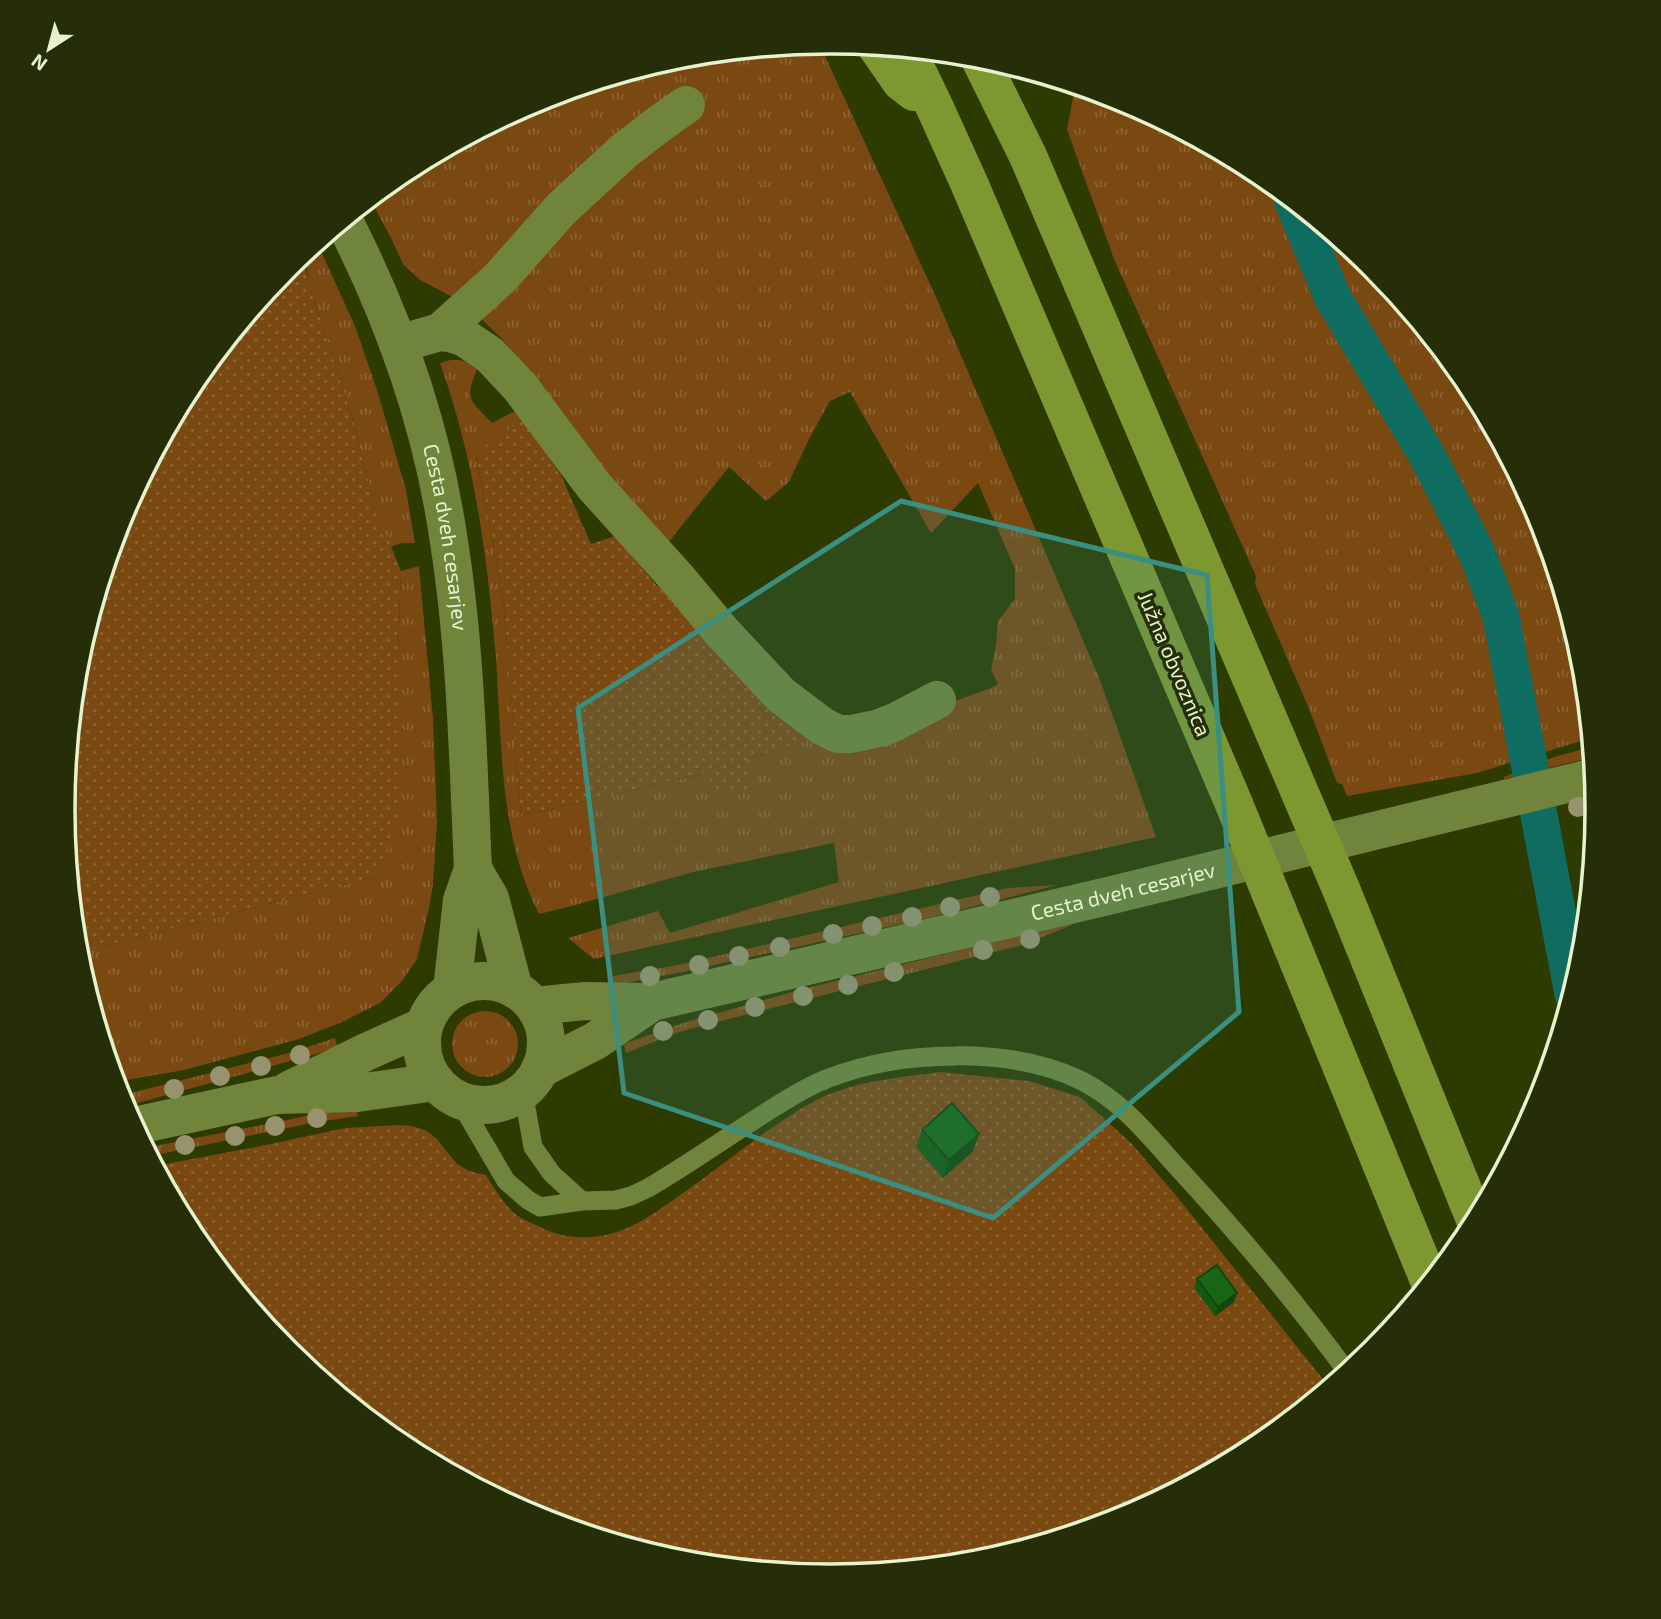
<svg xmlns="http://www.w3.org/2000/svg" width="1661" height="1619" font-family="'Exo 2',sans-serif">
  <style>
    .grass { fill: url(#grass-tufts) }
    .park { fill: url(#park-dots) }
    .lines { fill: none; stroke-linecap: round; stroke-linejoin: round }
    .canal { stroke: #0f6c61; stroke-width: 37 }
    .service { stroke: #70843b; stroke-width: 19 }
    .minor { stroke: #70843b; stroke-width: 38 }
    .tertiary { stroke: #70843b; stroke-width: 38 }
    .motorway { stroke: #7e9831; stroke-width: 38 }
    .tree { fill: #98936f }
    .wall { fill: #155811 }
    .shaded-wall { fill: #11470e }
    .building { fill: #186614; stroke: #11470e; stroke-width: 2 }
    .marked { fill: #3a8f81; fill-opacity: 0.2; stroke: #3a8f81; stroke-width: 5; stroke-linejoin: round }
    .labels { text-anchor: middle; stroke-width: 7; stroke-linejoin: round; paint-order: stroke }
    .street-label { font-size: 21px; fill: #e6f3ce; stroke: #252e07 }
    .rim { fill: none; stroke: #e6f3ce; stroke-width: 3.5 }
  </style>
  <defs>
    <pattern id="grass-tufts" width="24" height="20" patternUnits="userSpaceOnUse" patternTransform="scale(1.75)"><rect width="24" height="20" fill="#7a4811"/><path d="M3 7l-1-3M5 7V3M7 7l1-3M15 17l-1-3M17 17v-4M19 17l1-3" fill="none" stroke="#8d6332"/></pattern>
    <pattern id="park-dots" width="8" height="8" patternUnits="userSpaceOnUse" patternTransform="scale(1.75)"><rect width="8" height="8" fill="#7a4811"/><path d="M2 2h.1M6 6h.1" fill="none" stroke="#8d6332" stroke-width="1.8" stroke-linecap="round"/></pattern>
  </defs>
  <rect width="100%" height="100%" fill="#2d3a00"/>
  <path class="grass" d="M 819,43 L 936,297 L 1100,680 L 1156,837 L 594,959 L 568,938 L 658,911 L 670,933 L 839,882 L 834,843 L 693,872 L 568,907 L 539,914 C 499,836 502,744 496,659 C 487,556 475,461 440,363 C 456,357 464,359 477,369 C 464,401 470,399 492,423 L 517,410 L 523,419 L 476,456 L 503,596 L 521,816 L 711,772 L 748,790 L 748,759 L 824,735 L 866,733 L 991,688 L 998,684 L 991,670 L 996,645 L 998,621 L 1015,599 L 1015,569 L 978,483 L 931,533 L 850,392 L 830,401 L 809,439 L 789,482 L 766,501 L 729,467 L 663,549 L 552,401 L 505,342 L 466,304 L 420,280 L 403,264 L 391,238 L 370,199 L 404,171 L 537,100 L 681,57 Z
    M 1069,84 L 1125,101 L 1257,172 L 1373,267 L 1469,383 L 1540,516 L 1583,660 L 1591,738 L 1477,773 L 1347,796 L 1342,784 L 1337,783 L 1310,711 L 1255,584 L 1256,576 L 1114,259 L 1067,130 L 1073,97 Z
    M 321,251 L 355,326 L 378,393 L 406,490 L 415,543 L 402,543 L 390,547 L 374,505 L 353,420 L 309,283 L 305,257 Z
    M 419,566 L 433,719 L 437,821 L 433,884 L 429,908 L 417,959 L 402,981 L 380,1003 L 340,1023 L 299,1039 L 184,1070 L 115,1082 L 77,953 L 378,876 L 398,654 L 401,571 Z
    M 1592,747 L 1593,757 L 1504,779 L 1504,777 L 1554,757 Z
    M 1057,885 L 928,918 L 678,973 L 609,986 L 607,977 L 678,965 L 1008,888 Z
    M 1071,923 L 1072,925 L 1022,945 L 697,1027 L 673,1034 L 626,1053 L 624,1044 L 683,1023 L 803,989 Z
    M452 1044a33 33 0 1 1 66 0a33 33 0 1 1-66 0Z
    M 335,1038 L 338,1048 L 123,1107 L 119,1096 L 293,1052 Z
    M 355,1105 L 358,1116 L 317,1122 L 150,1156 L 145,1148 L 287,1120 Z"/>
  <path class="park" d="M 303,254 L 309,283 L 353,420 L 374,505 L 401,571 L 398,654 L 402,800 L 378,876 L 77,953 L 63,809 L 78,659 L 122,515 L 193,383 L 288,267 Z
    M 523,419 L 561,475 L 591,544 L 615,536 L 657,586 L 670,580 L 824,735 L 748,759 L 748,790 L 712,795 L 710,772 L 521,816 L 503,596 L 476,455 Z
    M 940,1072 L 1029,1081 L 1080,1097 L 1131,1143 L 1174,1193 L 1330,1388 L 1257,1448 L 1124,1519 L 980,1562 L 830,1577 L 680,1562 L 536,1518 L 404,1447 L 288,1352 L 192,1236 L 155,1166 L 266,1145 L 345,1128 L 398,1125 L 412,1126 L 425,1130 L 436,1138 L 457,1164 L 469,1171 L 486,1175 C 494,1188 502,1202 514,1213 C 521,1219 530,1222 538,1226 C 560,1238 585,1240 610,1234 C 634,1228 656,1212 676,1198 C 721,1167 763,1130 811,1103 C 850,1081 897,1078 940,1072 Z"/>
  <g class="lines">
    <path class="canal" d="M 1292,200 L 1333,298 L 1428,457 L 1476,551 L 1501,616 L 1573,994"/>
    <path class="service" d="M 523,1091 L 533,1147 L 552,1174 L 582,1201
      M 458,1099 L 506,1181 L 528,1200 L 540,1207 L 582,1201 L 616,1200 L 631,1196 L 648,1188 C 691,1163 731,1134 773,1108 C 791,1097 809,1085 829,1078 C 900,1050 1012,1046 1082,1081 C 1123,1102 1149,1136 1179,1169 C 1239,1234 1296,1302 1348,1373"/>
    <path class="minor" d="M 440,332 L 500,278 L 561,209 L 624,151 L 659,124 L 686,105
      M 398,344 L 440,332 L 450,333 L 465,338 L 490,355 L 520,387 L 594,486 L 677,578 L 722,632 L 781,695 L 822,726 L 838,734 L 851,734 L 880,728 L 895,722 L 937,700"/>
    <g class="tertiary">
      <path id="s1" d="M 344,221 C 395,321 433,430 449,542 C 466,650 468,760 473,869 L 462,900 L 452,990"/>
      <path d="M 473,869 L 490,898 L 514,989"/>
      <circle cx="484" cy="1043" r="62"/>
      <path id="s2" d="M 534,1006 L 585,1001 L 652,1002 L 1108,896 L 1595,777"/>
      <path d="M 540,1069 L 595,1041 L 652,1002"/>
      <path d="M 289,1090 L 366,1052 L 424,1026"/>
      <path d="M 134,1126 L 277,1095 L 357,1093 L 436,1082"/>
    </g>
    <path class="motorway" d="M 876,46 L 901,82 L 914,92
      M 907,50 L 935,108 L 969,183 L 1234,804 L 1430,1283
      M 979,57 L 1028,156 L 1341,889 L 1476,1222"/>
  </g>
  <g class="tree">
    <circle cx="1578" cy="807" r="10"/>
    <circle cx="990" cy="897" r="10"/>
    <circle cx="950" cy="907" r="10"/>
    <circle cx="912" cy="917" r="10"/>
    <circle cx="872" cy="926" r="10"/>
    <circle cx="833" cy="934" r="10"/>
    <circle cx="1030" cy="939" r="10"/>
    <circle cx="780" cy="947" r="10"/>
    <circle cx="983" cy="950" r="10"/>
    <circle cx="739" cy="956" r="10"/>
    <circle cx="699" cy="965" r="10"/>
    <circle cx="894" cy="972" r="10"/>
    <circle cx="650" cy="976" r="10"/>
    <circle cx="848" cy="985" r="10"/>
    <circle cx="803" cy="996" r="10"/>
    <circle cx="755" cy="1007" r="10"/>
    <circle cx="708" cy="1020" r="10"/>
    <circle cx="663" cy="1031" r="10"/>
    <circle cx="300" cy="1055" r="10"/>
    <circle cx="261" cy="1066" r="10"/>
    <circle cx="220" cy="1076" r="10"/>
    <circle cx="174" cy="1089" r="10"/>
    <circle cx="317" cy="1118" r="10"/>
    <circle cx="275" cy="1126" r="10"/>
    <circle cx="235" cy="1136" r="10"/>
    <circle cx="185" cy="1145" r="10"/>
  </g>
  <path class="wall" d="M 922,1130 L 979,1134 L 973,1151 L 943,1178 L 916,1147 Z
    M 1197,1279 L 1234,1302 L 1215,1316 L 1194,1288 Z"/>
  <path class="shaded-wall" d="M 979,1134 L 973,1151 L 943,1178 L 949,1160 Z
    M 1237,1293 L 1234,1302 L 1215,1316 L 1218,1307 Z"/>
  <path class="building" d="M 952,1103 L 979,1134 L 949,1160 L 922,1130 Z
    M 1217,1265 L 1237,1293 L 1218,1307 L 1197,1279 Z"/>
  <path class="marked" d="M 901,501 L 1207,575 L 1239,1012 L 993,1218 L 624,1093 L 578,708 Z"/>
  <g class="labels">
    <g class="street-label">
      <text dy="7" stroke="none"><textPath href="#s1" startOffset="334">Cesta dveh cesarjev</textPath></text>
      <text transform="translate(1174 664) rotate(67)" y="7">Južna obvoznica</text>
      <text dy="7" stroke="none"><textPath href="#s2" startOffset="602">Cesta dveh cesarjev</textPath></text>
    </g>
  </g>
  <path d="M0 0H1661V1619H0ZM75 809a755 755 0 1 1 1510 0a755 755 0 1 1-1510 0Z" fill="#252e07" fill-rule="evenodd"/>
  <path class="rim" d="M75 809a755 755 0 1 1 1510 0a755 755 0 1 1-1510 0Z"/>
  <g transform="translate(49 49) rotate(216)" stroke="#252e07" stroke-width="5" paint-order="stroke">
  <path d="M0-5L12 26L0 18L-12 26Z" fill="#e6f3ce"/>
  <text y="-10" font-size="19" font-weight="bold" text-anchor="middle" fill="#e6f3ce">N</text>
  </g>
</svg>
